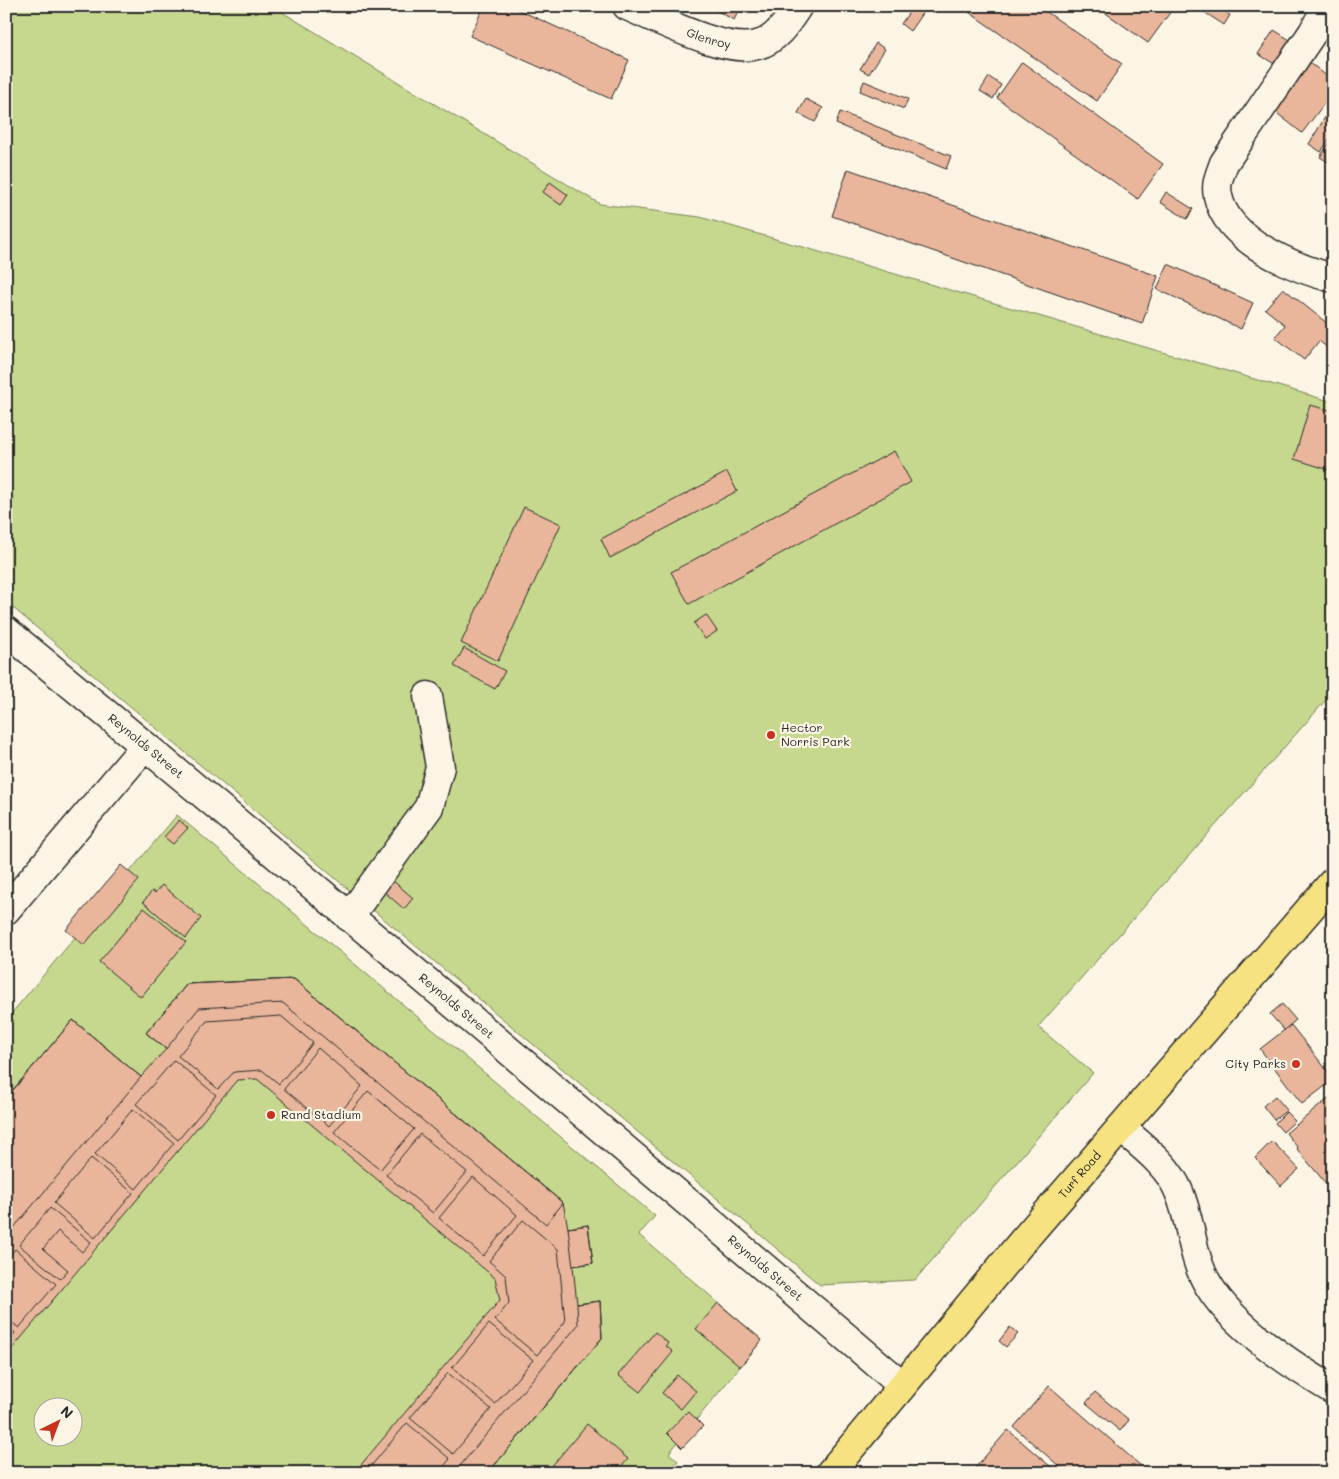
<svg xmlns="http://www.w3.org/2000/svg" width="1339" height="1479" font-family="Mali,sans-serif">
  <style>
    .green { fill: #c5d88d; stroke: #78825c; fill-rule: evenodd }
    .building { fill: #e9b69b; stroke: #2b2b2b }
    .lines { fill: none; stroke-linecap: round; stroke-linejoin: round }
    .minor-casing { stroke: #2b2b2b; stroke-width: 31 }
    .major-casing { stroke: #2b2b2b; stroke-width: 31 }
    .minor { stroke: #fcf5e5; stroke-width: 28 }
    .major { stroke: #f7e281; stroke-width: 28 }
    .poi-dot { fill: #c8321e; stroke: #fcf5e5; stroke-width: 2 }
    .labels { text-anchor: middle; stroke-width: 4.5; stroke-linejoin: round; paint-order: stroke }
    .street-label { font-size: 12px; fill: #2b2b2b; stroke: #fcf5e5 }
    .poi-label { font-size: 12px; fill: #2b2b2b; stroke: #fcf5e5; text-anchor: start }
  </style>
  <rect width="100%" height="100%" fill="#fcf5e5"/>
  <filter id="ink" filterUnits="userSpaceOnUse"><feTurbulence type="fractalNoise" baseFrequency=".02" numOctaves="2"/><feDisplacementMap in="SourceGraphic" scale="10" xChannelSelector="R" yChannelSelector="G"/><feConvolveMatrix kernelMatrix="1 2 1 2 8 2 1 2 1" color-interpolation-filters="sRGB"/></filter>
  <g filter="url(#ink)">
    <path class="green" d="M 6,6 L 272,6 L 600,204 L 700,217 L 1333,402 L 1333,692 L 1038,1027 L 1093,1073 L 915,1280 L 820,1285 L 6,602 Z
      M 177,815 L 655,1216 L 639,1235 L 762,1340 L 669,1453 L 678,1461 L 668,1473 L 6,1473 L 6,1014 L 11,1014 ZM 42,1406 L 72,1406 L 72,1436 L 42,1436 Z"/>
    <path class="building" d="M 484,6 L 510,6 L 629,60 L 611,99 L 470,36 Z
      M 708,6 L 737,6 L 740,8 L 734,20 Z
      M 913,6 L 923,12 L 910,31 L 901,24 Z
      M 960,6 L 1038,6 L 1122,64 L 1097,101 Z
      M 1096,6 L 1174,6 L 1174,7 L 1148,43 Z
      M 1199,6 L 1216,6 L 1230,15 L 1224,25 L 1198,8 Z
      M 1274,30 L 1298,45 L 1283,69 L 1258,54 Z
      M 876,43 L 885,49 L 869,74 L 860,69 Z
      M 1022,62 L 1163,164 L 1138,199 L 997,98 Z
      M 1309,62 L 1333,81 L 1333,92 L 1302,133 L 1273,110 Z
      M 989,77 L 1001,85 L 993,99 L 980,91 Z
      M 864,81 L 908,99 L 904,109 L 860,91 Z
      M 806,99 L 823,108 L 815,122 L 798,113 Z
      M 1330,109 L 1333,110 L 1333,133 L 1321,152 L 1309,144 Z
      M 840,112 L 951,156 L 946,169 L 836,124 Z
      M 1333,137 L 1333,165 L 1320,157 Z
      M 848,169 L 1158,276 L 1142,324 L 832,216 Z
      M 550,182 L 568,195 L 561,205 L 543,192 Z
      M 1166,192 L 1193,209 L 1187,219 L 1160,202 Z
      M 1333,252 L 1333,264 L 1327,259 Z
      M 1168,264 L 1253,303 L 1241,329 L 1157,289 Z
      M 1283,288 L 1333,328 L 1333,352 L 1319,341 L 1304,360 L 1275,337 L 1285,325 L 1265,309 Z
      M 1310,405 L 1333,411 L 1333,471 L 1294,459 Z
      M 894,451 L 911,482 L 689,604 L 671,572 Z
      M 727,472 L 737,491 L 610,558 L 601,539 Z
      M 524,507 L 561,524 L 498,661 L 461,643 Z
      M 706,615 L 717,631 L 705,639 L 694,623 Z
      M 464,648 L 505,671 L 495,689 L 454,666 Z
      M 179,820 L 188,828 L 173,844 L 164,837 Z
      M 121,865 L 139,880 L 84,945 L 66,930 Z
      M 391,879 L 413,898 L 404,909 L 382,890 Z
      M 162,885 L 201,918 L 186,938 L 143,902 L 152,891 L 155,893 Z
      M 144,908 L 186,942 L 141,997 L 99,962 Z
      M 1333,944 L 1333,957 L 1327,951 Z
      M 294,979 L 563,1203 L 568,1228 L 588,1225 L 593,1263 L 573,1266 L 577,1304 L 600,1301 L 602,1338 L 488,1473 L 354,1473 L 500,1300 L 495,1278 L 257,1079 L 237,1080 L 6,1356 L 6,1098 L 73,1020 L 141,1077 L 166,1049 L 146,1033 L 187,984 Z
      M 294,979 L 563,1203 L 546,1224 L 283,1003 L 199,1008 L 166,1049 L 146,1033 L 187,984 Z
      M 1282,1004 L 1296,1020 L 1284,1030 L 1270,1014 Z
      M 281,1016 L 313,1043 L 279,1084 L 262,1070 L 234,1072 L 218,1089 L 178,1056 L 207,1021 Z
      M 73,1020 L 141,1077 L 6,1237 L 6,1098 Z
      M 1291,1025 L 1333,1078 L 1333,1080 L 1302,1104 L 1260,1049 Z
      M 318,1048 L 362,1086 L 329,1126 L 284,1089 Z
      M 174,1060 L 216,1095 L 178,1140 L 136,1104 Z
      M 368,1091 L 414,1129 L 380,1170 L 334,1132 Z
      M 1333,1095 L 1333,1192 L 1297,1149 L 1298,1148 L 1286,1133 Z
      M 1275,1096 L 1287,1110 L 1274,1120 L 1263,1106 Z
      M 133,1109 L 174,1143 L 136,1189 L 95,1154 Z
      M 1286,1112 L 1295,1121 L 1283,1132 L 1275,1123 Z
      M 420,1134 L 467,1172 L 433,1213 L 386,1175 Z
      M 1272,1141 L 1299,1169 L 1281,1186 L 1255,1158 Z
      M 91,1158 L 133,1193 L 95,1238 L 54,1203 Z
      M 473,1177 L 517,1215 L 483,1256 L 439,1218 Z
      M 50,1208 L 91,1242 L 82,1252 L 58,1231 L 43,1249 L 68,1270 L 60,1279 L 19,1245 Z
      M 523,1220 L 558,1249 L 565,1322 L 537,1355 L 495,1320 L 509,1303 L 506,1276 L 489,1261 Z
      M 588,1225 L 593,1263 L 573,1266 L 568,1228 Z
      M 15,1249 L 56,1284 L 19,1328 L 6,1318 L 6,1260 Z
      M 600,1301 L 602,1338 L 488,1473 L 454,1473 L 578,1325 L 577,1304 Z
      M 718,1303 L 762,1340 L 740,1367 L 696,1329 Z
      M 489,1324 L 533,1360 L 495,1404 L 452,1368 Z
      M 6,1325 L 15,1333 L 6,1343 Z
      M 1010,1327 L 1018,1334 L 1006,1347 L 999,1341 Z
      M 655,1332 L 668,1343 L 666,1346 L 673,1352 L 640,1392 L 618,1375 Z
      M 448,1373 L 491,1409 L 453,1454 L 410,1418 Z
      M 677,1375 L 696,1391 L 681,1409 L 662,1393 Z
      M 1049,1386 L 1149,1473 L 1067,1473 L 1014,1427 Z
      M 1095,1392 L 1129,1420 L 1120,1431 L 1086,1403 Z
      M 688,1411 L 703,1426 L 682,1448 L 667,1433 Z
      M 407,1423 L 450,1459 L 438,1473 L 379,1473 L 371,1466 Z
      M 587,1424 L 628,1459 L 616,1473 L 546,1473 Z
      M 1008,1430 L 1058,1473 L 981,1473 L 975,1468 Z"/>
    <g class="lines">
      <defs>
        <g id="minor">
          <path id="s1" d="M 627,6 C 658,19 725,54 757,45 C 776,41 788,21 798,6"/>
          <path d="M 1327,6 L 1313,32 L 1224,163 C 1220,174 1215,184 1218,196 C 1227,241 1294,268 1333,278"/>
          <path id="s2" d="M 6,631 C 308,879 606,1132 902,1385"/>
          <path d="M 6,910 L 145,746"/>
          <path d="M 349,917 L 429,807 L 440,767 L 428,696"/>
          <path d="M 1121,1128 C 1142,1146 1169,1166 1179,1192 C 1192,1222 1191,1258 1209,1286 C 1233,1326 1293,1366 1333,1390"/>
        </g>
        <g id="major">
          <path id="s3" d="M 830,1473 L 1021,1243 L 1333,882"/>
        </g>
      </defs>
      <use href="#minor" class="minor-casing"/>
      <use href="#major" class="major-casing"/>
      <use href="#minor" class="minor"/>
      <use href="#major" class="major"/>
    </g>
  </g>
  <g class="poi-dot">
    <circle cx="771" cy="735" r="5"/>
    <circle cx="1296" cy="1064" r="5"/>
    <circle cx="271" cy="1115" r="5"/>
  </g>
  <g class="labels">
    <g class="street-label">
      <text dy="4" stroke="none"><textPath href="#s1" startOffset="88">Glenroy</textPath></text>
      <text dy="4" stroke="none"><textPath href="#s2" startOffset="181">Reynolds Street</textPath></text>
      <text dy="4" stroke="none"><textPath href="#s2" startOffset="586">Reynolds Street</textPath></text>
      <text dy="4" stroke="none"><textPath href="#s3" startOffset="389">Turf Road</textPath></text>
      <text dy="4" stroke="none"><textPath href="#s2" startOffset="991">Reynolds Street</textPath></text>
    </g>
    <g class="poi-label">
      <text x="781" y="732">Hector<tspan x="781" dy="14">Norris Park</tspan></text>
      <text x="1286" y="1068" text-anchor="end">City Parks</text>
      <text x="281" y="1119">Rand Stadium</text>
    </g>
  </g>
  <rect width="1339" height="1479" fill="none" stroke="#fcf5e5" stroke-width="25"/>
  <rect x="12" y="12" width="1314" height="1454" fill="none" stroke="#2b2b2b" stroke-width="2" filter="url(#ink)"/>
  <g transform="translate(58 1422) rotate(42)"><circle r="24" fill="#fcf5e5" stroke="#a8a49b"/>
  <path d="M0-4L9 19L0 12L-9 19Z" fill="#c8321e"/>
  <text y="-8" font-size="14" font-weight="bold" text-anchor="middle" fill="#2b2b2b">N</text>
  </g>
</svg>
